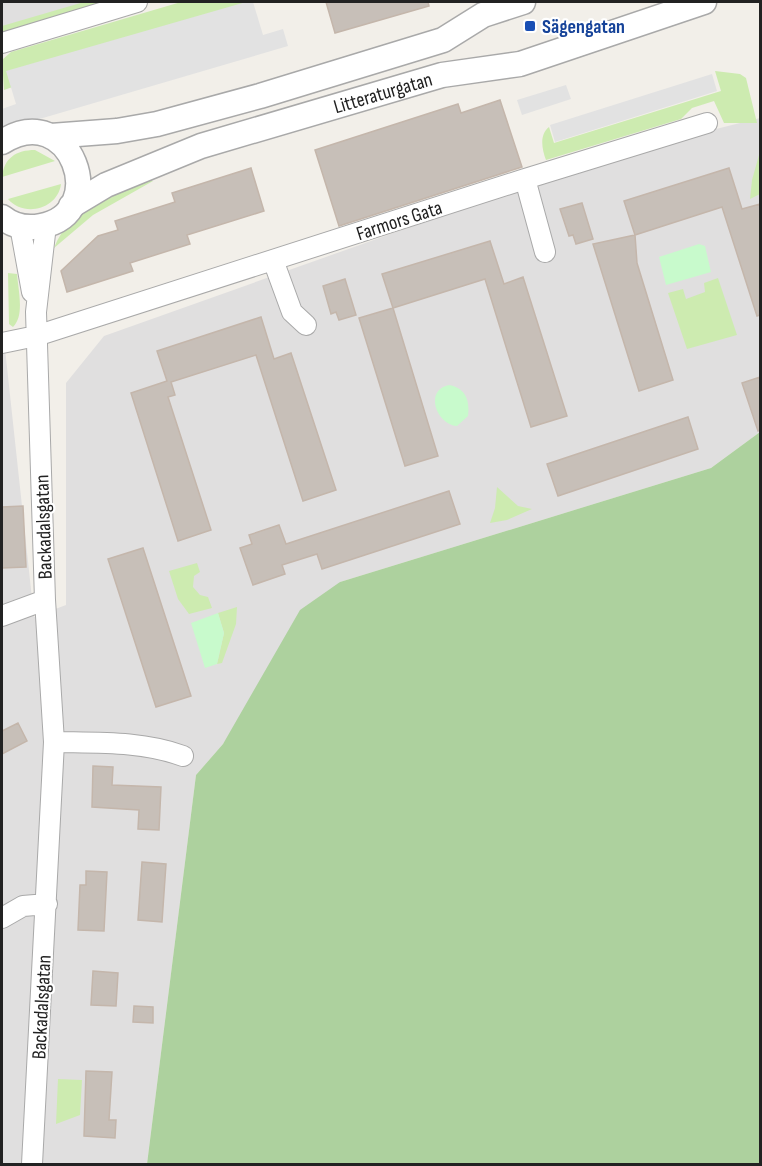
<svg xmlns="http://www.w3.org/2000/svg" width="762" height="1166" font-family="'Sofia Sans Condensed',sans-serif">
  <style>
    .residential { fill: #e0dfdf }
    .grass { fill: #cdebb0 }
    .forest { fill: #add19e }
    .park { fill: #c8facc }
    .parking { fill: #e2e2e2 }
    .building { fill: #c7bfb8; stroke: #c4b6ab; stroke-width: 1.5 }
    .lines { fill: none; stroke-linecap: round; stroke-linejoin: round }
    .minor-casing { stroke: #a9a9a9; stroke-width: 22 }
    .tertiary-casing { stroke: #a9a9a9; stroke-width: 27 }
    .minor { stroke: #fff; stroke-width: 20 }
    .tertiary { stroke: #fff; stroke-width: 24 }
    .transit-dot { fill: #1a4fb4; stroke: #fff; stroke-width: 2 }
    .labels { text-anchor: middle; stroke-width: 4.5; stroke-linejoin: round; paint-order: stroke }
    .transit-label { font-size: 20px; font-weight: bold; fill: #164399; stroke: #fff; text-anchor: start }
    .street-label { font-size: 20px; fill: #222; stroke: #fff }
  </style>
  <rect width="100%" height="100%" fill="#f2efe9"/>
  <path class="residential" d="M 2,2 L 153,2 L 2,46 Z
    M 760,118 L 760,432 L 711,468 L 340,582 L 223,744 L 196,775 L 147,1164 L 2,1164 L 2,321 L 34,617 L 66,605 L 66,383 L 104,336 L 531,184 L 672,140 Z"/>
  <path class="grass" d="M 84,2 L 107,2 L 2,33 L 2,26 Z
    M 181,2 L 253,2 L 4,90 L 2,60 L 11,52 Z
    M 715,71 L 740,74 L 746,78 L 757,123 L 724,123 L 714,101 L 692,108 L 681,119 L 546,160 C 542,149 539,135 549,127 L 554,143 L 721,91 Z
    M 35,150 L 55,161 L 2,177 C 4,158 16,150 35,150 Z
    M 759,155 L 760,194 L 750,199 L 752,180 Z
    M 144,178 L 153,181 L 93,215 L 54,248 C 70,208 108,197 144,178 Z
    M 61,184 C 58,209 24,218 8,199 Z
    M 8,273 L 17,274 C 18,289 25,316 13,327 L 9,324 Z
    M 718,278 L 737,335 L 687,349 L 668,293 L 683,289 L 686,299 L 705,292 L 704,283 Z
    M 497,487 L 518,506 L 532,509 L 507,520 L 490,523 L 495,508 Z
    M 197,563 L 200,572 L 194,576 L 193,587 L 200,595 L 208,597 L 212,608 L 189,614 L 178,599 L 169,571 Z
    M 237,607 L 236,624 L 222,663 L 217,664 L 224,633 L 218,613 Z
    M 58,1079 L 82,1080 L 80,1115 L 56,1124 Z"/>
  <path class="forest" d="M 760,432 L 760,1164 L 147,1164 L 196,775 L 223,744 L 300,610 L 340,582 L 711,468 Z"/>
  <path class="park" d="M 699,244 L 705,246 L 711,272 L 666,285 L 659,257 Z
    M 449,385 C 466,388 470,401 468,416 L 457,426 C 436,424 424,390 449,385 Z
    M 218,613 L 224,633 L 217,664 L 205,668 L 191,623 Z"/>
  <path class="parking" d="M 246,2 L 253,2 L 263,35 L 283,29 L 288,46 L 2,130 L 2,109 L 16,104 L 6,71 Z
    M 712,74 L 717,91 L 555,142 L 550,125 Z
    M 566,85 L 571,99 L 522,115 L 517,100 Z"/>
  <path class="building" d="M 326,2 L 428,2 L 429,6 L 335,33 Z
    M 500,100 L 522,167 L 339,226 L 315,150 L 458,104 L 461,113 Z
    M 251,168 L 264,211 L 187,235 L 190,244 L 130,263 L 133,271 L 67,292 L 61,271 L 98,236 L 118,230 L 115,221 L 175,202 L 172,193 Z
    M 729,168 L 742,209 L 760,204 L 760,315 L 757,316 L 722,207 L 635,235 L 624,201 Z
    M 582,203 L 593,239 L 576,244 L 573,235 L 569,236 L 560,209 Z
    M 635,235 L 637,263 L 673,380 L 639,391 L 593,244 Z
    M 490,241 L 504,284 L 523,277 L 567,416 L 531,427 L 485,279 L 393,308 L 382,274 Z
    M 345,279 L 356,315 L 339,320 L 336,312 L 331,314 L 323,286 Z
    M 393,308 L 438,456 L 405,466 L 359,318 Z
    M 261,317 L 274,359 L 291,353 L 336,490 L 303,501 L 256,355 L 171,382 L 175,395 L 168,397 L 211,530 L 178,541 L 131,393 L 167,381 L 157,351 Z
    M 760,377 L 760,430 L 758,431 L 742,383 Z
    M 688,417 L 698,449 L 558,496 L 547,464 Z
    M 449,491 L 460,524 L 322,569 L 317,554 L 282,565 L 285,574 L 253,585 L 240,548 L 252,544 L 249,535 L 279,525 L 286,544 Z
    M 23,506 L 26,567 L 2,568 L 2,507 Z
    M 143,548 L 191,696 L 156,707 L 108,559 Z
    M 18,723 L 27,741 L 2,754 L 2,731 Z
    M 93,766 L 113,767 L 112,785 L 161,787 L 159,830 L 138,829 L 139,810 L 92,807 Z
    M 142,862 L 166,864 L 162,922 L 138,920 Z
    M 86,871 L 107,872 L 104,931 L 78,930 L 80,885 L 86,885 Z
    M 93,971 L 118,973 L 116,1006 L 91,1005 Z
    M 134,1006 L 153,1007 L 153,1023 L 133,1022 Z
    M 86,1071 L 112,1072 L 109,1120 L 116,1120 L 115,1138 L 84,1136 Z"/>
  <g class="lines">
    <defs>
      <path id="minor" d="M 2,43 L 137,2
        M 20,226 L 32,292
        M 545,252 L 525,179 L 707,123
        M 273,260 L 292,312 L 306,325
        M 2,343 L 36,336 L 525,179
        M 2,616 L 45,600
        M 54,742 C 98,743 142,741 183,756
        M 2,918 L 23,906 L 47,904
        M 32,1164 L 54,742 L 45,600 L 36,312 L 46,225"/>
      <g id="tertiary">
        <path d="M 51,136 L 117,131 L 157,124 L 260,96 L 443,40 L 483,15 L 523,2"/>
        <path d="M 2,142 C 71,98 112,213 41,226 C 26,229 13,226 2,217"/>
        <path id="s1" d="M 71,206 L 106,185 L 201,146 L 442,75 L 520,64 L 704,2"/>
      </g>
    </defs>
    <use href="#minor" class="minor-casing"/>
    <use href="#tertiary" class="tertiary-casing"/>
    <use href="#minor" class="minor"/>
    <use href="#tertiary" class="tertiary"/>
  </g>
  <rect class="transit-dot" x="524" y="20" width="12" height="12" rx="3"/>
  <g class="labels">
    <g class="transit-label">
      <text x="542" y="33">Sägengatan</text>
    </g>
    <g class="street-label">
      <text dy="7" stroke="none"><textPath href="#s1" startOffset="333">Litteraturgatan</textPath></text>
      <text transform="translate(399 220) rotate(-18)" y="7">Farmors Gata</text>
      <text transform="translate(43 527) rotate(-92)" y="7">Backadalsgatan</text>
      <text transform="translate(41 1007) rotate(-87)" y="7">Backadalsgatan</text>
    </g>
  </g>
  <rect width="762" height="1166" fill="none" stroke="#222222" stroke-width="6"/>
</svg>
